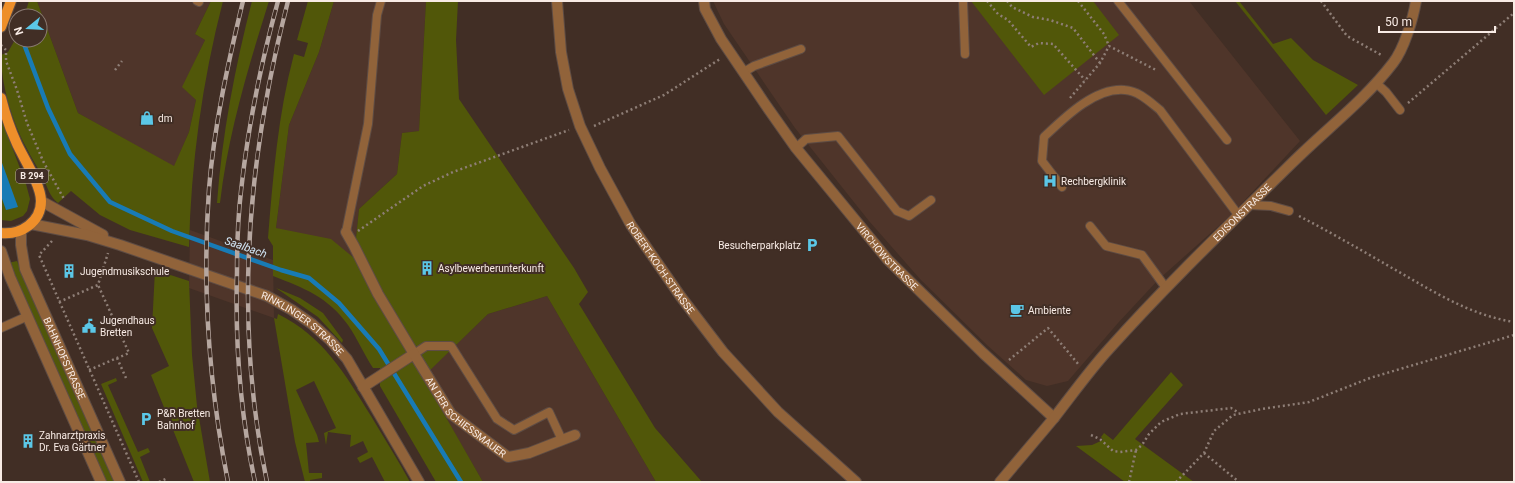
<svg xmlns="http://www.w3.org/2000/svg" width="1515" height="483" font-family="Roboto,sans-serif">
  <style>
    .built { fill: #4f352a }
    .green { fill: #515709 }
    .water { fill: #187bb5 }
    .lines { fill: none; stroke-linecap: round; stroke-linejoin: round }
    .stream { stroke: #187bb5; stroke-width: 4.5 }
    .service-casing { stroke: #5e4c44; stroke-width: 10 }
    .minor-casing { stroke: #5e4c44; stroke-width: 12 }
    .primary-casing { stroke: #5e4c44; stroke-width: 12 }
    .path { stroke: #8e7e76; stroke-width: 2.5; stroke-dasharray: 2 3; stroke-linecap: butt }
    .service { stroke: #91633a; stroke-width: 8 }
    .minor { stroke: #91633a; stroke-width: 10 }
    .primary { stroke: #ee8f2a; stroke-width: 10 }
    .rail-casing { stroke: #b6a7a0; stroke-width: 4.5 }
    .rail { stroke: #412e25; stroke-width: 3; stroke-dasharray: 9; stroke-linecap: butt }
    .labels { text-anchor: middle; stroke-width: 4; stroke-linejoin: round; paint-order: stroke }
    .shield { fill: #412e25; stroke: #c1b2ab; stroke-width: 1 }
    .shield-label { font-size: 9px; font-weight: bold; fill: #f8ebe5 }
    .poi-label { font-size: 10px; fill: #f8ebe5; stroke: #412e25; text-anchor: start }
    .street-label { font-size: 10px; fill: #f8ebe5; stroke: #412e25 }
    .water-label { font-size: 11px; font-style: italic; fill: #d3e7f7; stroke: #412e25 }
  </style>
  <rect width="100%" height="100%" fill="#412e25"/>
  <path class="built" d="M 37,1 L 211,1 L 195,34 L 205,40 L 183,87 L 196,100 L 189,132 L 174,167 L 78,113 Z
    M 334,1 L 426,1 L 419,131 L 402,133 L 397,174 L 359,209 L 354,259 L 276,228 L 289,125 L 319,52 Z
    M 713,1 L 1189,1 L 1300,141 L 1232,214 L 1158,280 L 1118,323 L 1068,381 L 1047,386 L 1026,380 L 988,346 L 920,279 L 869,221 L 795,128 L 724,24 Z
    M 190,230 L 273,260 L 274,318 L 189,288 Z
    M 547,296 L 656,482 L 483,482 L 422,377 L 488,314 Z"/>
  <path class="green" d="M 29,1 L 37,1 L 78,113 L 174,166 L 189,132 L 196,100 L 182,87 L 205,40 L 195,34 L 211,1 L 223,1 C 202,82 191,164 189,247 L 130,230 L 100,215 L 71,191 L 58,203 C 49,196 47,186 43,177 C 37,167 31,157 26,147 C 12,121 1,84 1,55 L 8,52 L 16,38 L 16,40 L 40,40 L 40,16 L 24,16 Z
    M 252,1 L 269,1 C 248,68 228,134 220,203 L 217,203 C 222,135 235,67 252,1 Z
    M 308,1 L 334,1 L 319,52 L 289,125 L 276,228 L 331,239 L 354,258 L 359,209 L 397,174 L 402,133 L 419,131 L 426,1 L 458,1 L 456,40 L 459,99 L 574,268 L 588,292 L 579,304 L 655,428 L 702,482 L 656,482 L 547,296 L 488,314 L 423,377 L 483,482 L 436,482 L 380,386 L 380,368 L 373,368 C 364,354 357,338 348,325 C 328,297 304,288 273,276 L 273,246 L 268,238 C 273,177 278,114 294,54 L 304,57 L 308,43 L 297,40 Z
    M 971,1 L 1093,1 L 1119,35 L 1044,95 Z
    M 1235,1 L 1239,1 L 1273,44 L 1291,38 L 1313,60 L 1358,85 L 1326,115 Z
    M 1,118 L 26,184 L 30,199 L 27,211 L 23,216 L 11,221 L 1,220 Z
    M 17,261 L 114,482 L 105,482 L 8,263 Z
    M 155,270 L 189,281 L 192,355 L 197,406 L 210,482 L 194,482 L 151,375 L 169,366 L 152,328 Z
    M 276,288 L 300,298 L 323,313 L 343,340 L 342,343 L 318,317 Z
    M 278,314 C 324,337 345,374 371,416 C 384,438 398,460 410,482 L 385,482 L 372,457 L 360,463 L 357,458 L 368,452 L 363,441 L 350,447 L 351,435 L 328,432 L 326,445 L 324,433 L 336,428 L 314,381 L 296,390 L 317,435 L 319,442 L 306,443 L 309,473 L 322,473 L 322,478 L 310,480 L 310,482 L 305,482 L 295,442 L 274,318 L 277,319 Z
    M 1171,372 L 1183,385 L 1135,439 L 1194,482 L 1125,482 L 1076,446 L 1092,445 L 1103,440 L 1101,437 L 1104,433 L 1113,440 Z
    M 116,378 L 117,381 L 108,385 L 138,452 L 148,448 L 150,452 L 140,457 L 150,482 L 143,482 L 101,384 Z"/>
  <path class="water" d="M 1,160 L 18,207 L 6,210 L 1,196 Z"/>
  <g class="lines">
    <path class="stream" d="M 24,44 L 48,108 L 70,154 L 110,202 L 172,231 L 281,270 L 309,278 L 339,303 L 379,349 L 461,482"/>
    <defs>
      <path id="service" d="M 197,1 L 199,2
        M 963,1 L 965,54
        M 1118,1 L 1227,140
        M 744,72 L 754,66 L 801,49
        M 1376,83 L 1386,92 L 1400,110
        M 796,148 L 806,139 L 838,136 L 897,211 L 909,216 L 931,200
        M 1062,187 L 1042,161 L 1044,137 C 1064,118 1095,87 1125,90 C 1139,91 1150,102 1160,110 L 1239,216
        M 1249,205 L 1271,206 L 1289,211
        M 1090,226 L 1106,246 L 1142,255 L 1166,288
        M 346,232 L 368,124 L 377,15 L 381,1
        M 1,328 L 28,316
        M 414,354 L 426,346 L 451,346 L 497,419 L 514,430 L 549,412 L 562,440"/>
      <g id="minor">
        <path id="s1" d="M 557,1 L 561,52 L 568,89 L 580,126 L 600,168 L 631,225 L 681,297 L 723,352 L 778,412 L 856,482"/>
        <path id="s2" d="M 704,1 L 705,9 L 721,39 L 765,104 L 796,148 L 888,260 L 983,353 L 1054,418 L 1000,482"/>
        <path d="M 41,201 L 103,235"/>
        <path id="s3" d="M 31,224 L 87,235 L 120,245 L 267,296 L 292,310 L 312,324 L 330,340 L 347,359 L 419,482"/>
        <path id="s4" d="M 21,231 L 21,245 L 25,269 L 120,482"/>
        <path d="M 346,232 L 354,246 L 378,294 L 414,354 L 363,387"/>
        <path d="M 1,251 L 10,277 L 101,482"/>
        <path id="s5" d="M 414,354 L 451,414 L 508,457 L 529,453 L 575,435"/>
        <path id="s6" d="M 1054,418 C 1072,395 1089,371 1109,349 C 1167,284 1230,224 1292,163 C 1325,130 1364,101 1393,63 C 1404,49 1413,19 1416,1"/>
      </g>
      <path id="primary" d="M 1,27 L 11,1
        M 1,98 C 5,114 10,129 17,144 C 24,159 41,185 41,201 C 41,222 21,235 1,233"/>
    </defs>
    <use href="#service" class="service-casing"/>
    <use href="#minor" class="minor-casing"/>
    <use href="#primary" class="primary-casing"/>
    <path class="path" d="M 987,1 L 998,14 L 1008,20 L 1031,47 L 1039,43 L 1053,44 L 1085,80
      M 1007,1 L 1012,7 L 1033,17 L 1050,20 L 1073,28 L 1100,63
      M 1078,1 L 1104,34 L 1109,46
      M 1321,1 L 1347,36 L 1383,56
      M 1,45 L 6,50 L 6,61 L 17,90 L 27,123 L 43,161 L 64,199
      M 115,70 L 122,61
      M 1070,98 L 1100,63 L 1109,46 L 1156,70
      M 1408,103 L 1514,13
      M 594,126 L 664,95 L 720,59
      M 1299,216 C 1330,232 1361,250 1392,268 C 1431,290 1469,315 1514,322
      M 358,231 L 423,186 L 453,172 L 569,130
      M 52,241 L 39,255 L 139,482
      M 59,302 L 98,285 L 108,253
      M 117,358 L 126,378
      M 1009,360 L 1048,328 L 1079,365
      M 89,370 L 129,353 L 98,285
      M 1091,435 L 1100,439 L 1113,451 L 1120,452 L 1136,450 L 1142,445 L 1149,434 L 1161,422 L 1180,414 L 1231,408 L 1239,413
      M 1204,453 L 1239,482
      M 159,482 L 168,478
      M 1129,482 L 1136,450
      M 1176,482 L 1204,453 L 1214,431 L 1233,415 L 1262,409 L 1309,402 L 1370,378 L 1514,335"/>
    <use href="#service" class="service"/>
    <use href="#minor" class="minor"/>
    <use href="#primary" class="primary"/>
    <defs>
      <path id="rail" d="M 228,482 C 209,386 202,287 209,189 C 214,126 228,63 243,1
        M 255,482 C 240,413 235,343 237,272 C 237,245 238,217 241,191 C 248,126 261,63 278,1
        M 267,482 C 233,321 247,159 288,1"/>
    </defs>
    <use href="#rail" class="rail-casing"/>
    <use href="#rail" class="rail"/>
  </g>
  <defs>
    <symbol id="shop-bare" viewBox="-9 -9 18 18"><path d="M-5-2.5h2.3a2.7 3.5 0 0 1 5.4 0H5L5.5 6h-11ZM-1.5-2.5h3a1.5 2.3 0 0 0-3 0Z" fill="#5bc7e7" stroke="#412e25" stroke-width="2.5" paint-order="stroke"/></symbol>
    <symbol id="hospital-bare" viewBox="-9 -9 18 18"><path d="M-5-5h3v3.5h4V-5h3V5h-3V1.5h-4V5h-3Z" fill="#5bc7e7" stroke="#412e25" stroke-width="2.5" paint-order="stroke"/></symbol>
    <symbol id="parking-bare" viewBox="-9 -9 18 18"><path d="M-3.5-5.5H1a3.5 3.5 0 0 1 0 7H-1V5.5H-3.5ZM-1-3.4V-.6H.8a1.4 1.4 0 0 0 0-2.8Z" fill="#5bc7e7" stroke="#412e25" stroke-width="2.5" paint-order="stroke"/></symbol>
    <symbol id="building-bare" viewBox="-9 -9 18 18"><path d="M-4-6H4V6H1V3H-1V6H-4ZM-2.5-4.3h1.7v1.8h-1.7ZM.8-4.3h1.7v1.8H.8ZM-2.5-1h1.7V.8h-1.7ZM.8-1h1.7V.8H.8Z" fill="#5bc7e7" stroke="#412e25" stroke-width="2.5" paint-order="stroke"/></symbol>
    <symbol id="cafe-bare" viewBox="-9 -9 18 18"><path d="M-5.5-4.5H6V0H3Q3 3.5 0 3.5H-2.5Q-5.5 3.5-5.5 0ZM3-3.2v2h1.7v-2ZM-6 4.5H4V6H-6Z" fill="#5bc7e7" stroke="#412e25" stroke-width="2.5" paint-order="stroke"/></symbol>
    <symbol id="civic-bare" viewBox="-9 -9 18 18"><path d="M-.6-6.5H3V-4.5H.6V-3L4-1V1h2V6H-6V1h2V-1L-.6-3ZM-1.2 2.5V6h2.4V2.5Z" fill="#5bc7e7" stroke="#412e25" stroke-width="2.5" paint-order="stroke"/></symbol>
  </defs>
  <g fill-rule="evenodd">
    <use href="#shop-bare" x="137" y="108" width="20" height="20"/>
    <use href="#hospital-bare" x="1040" y="171" width="20" height="20"/>
    <use href="#parking-bare" x="802" y="235" width="20" height="20"/>
    <use href="#building-bare" x="417" y="258" width="20" height="20"/>
    <use href="#building-bare" x="59" y="261" width="20" height="20"/>
    <use href="#cafe-bare" x="1007" y="300" width="20" height="20"/>
    <use href="#civic-bare" x="79" y="316" width="20" height="20"/>
    <use href="#parking-bare" x="136" y="409" width="20" height="20"/>
    <use href="#building-bare" x="18" y="431" width="20" height="20"/>
  </g>
  <g class="labels">
    <rect class="shield" x="16" y="169" width="32" height="14" rx="3"/>
    <g class="shield-label">
      <text x="32" y="179">B 294</text>
    </g>
    <g class="poi-label">
      <text x="158" y="122">dm</text>
      <text x="1061" y="185">Rechbergklinik</text>
      <text x="801" y="249" text-anchor="end">Besucherparkplatz</text>
      <text x="438" y="272">Asylbewerberunterkunft</text>
      <text x="80" y="275">Jugendmusikschule</text>
      <text x="1028" y="314">Ambiente</text>
      <text x="100" y="324">Jugendhaus<tspan x="100" dy="12">Bretten</tspan></text>
      <text x="157" y="417">P&amp;R Bretten<tspan x="157" dy="12">Bahnhof</tspan></text>
      <text x="39" y="439">Zahnarztpraxis<tspan x="39" dy="12">Dr. Eva Gärtner</tspan></text>
    </g>
    <g class="street-label">
      <text dy="4" stroke="none"><textPath href="#s6" startOffset="279">EDISONSTRASSE</textPath></text>
      <text dy="4" stroke="none"><textPath href="#s2" startOffset="316">VIRCHOWSTRASSE</textPath></text>
      <text dy="4" stroke="none"><textPath href="#s1" startOffset="291">ROBERT-KOCH-STRASSE</textPath></text>
      <text dy="4" stroke="none"><textPath href="#s3" startOffset="292">RINKLINGER STRASSE</textPath></text>
      <text dy="4" stroke="none"><textPath href="#s4" startOffset="136">BAHNHOFSTRASSE</textPath></text>
      <text dy="4" stroke="none"><textPath href="#s5" startOffset="83">AN DER SCHIESSMAUER</textPath></text>
    </g>
    <g class="water-label">
      <text transform="translate(246 247) rotate(19)" y="4">Saalbach</text>
    </g>
  </g>
  <rect width="1515" height="483" fill="none" stroke="#f8ebe5" stroke-width="4"/>
  <g transform="translate(28 28) rotate(252)"><circle r="19" fill="#412e25" stroke="#8a7a72"/>
  <path d="M0-3L7 15L0 10L-7 15Z" fill="#5bc7e7"/>
  <text y="-6" font-size="11" font-weight="bold" text-anchor="middle" fill="#f8ebe5">N</text>
  </g>
  <path d="M1379 26v6h116v-6" fill="none" stroke="#f8ebe5" stroke-width="2"/>
  <text x="1385" y="26" font-size="12" fill="#f8ebe5" stroke="#412e25" stroke-width="3" paint-order="stroke">50 m</text>
</svg>
